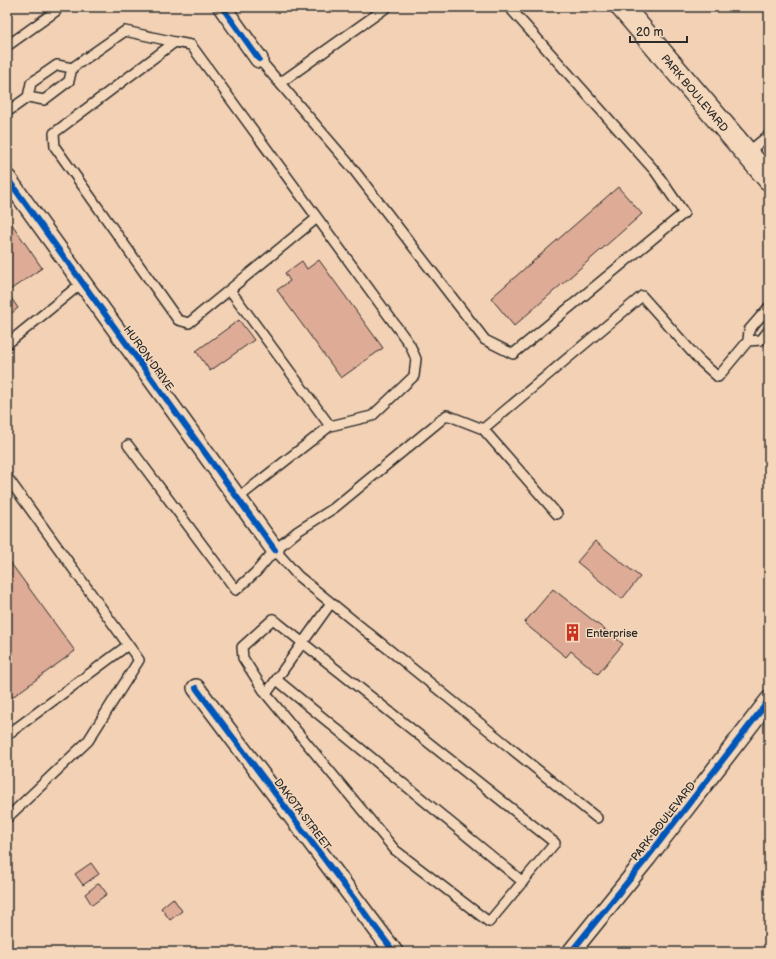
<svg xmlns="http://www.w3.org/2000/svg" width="776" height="959" font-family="'Balsamiq Sans',sans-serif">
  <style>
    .building { fill: #ddab96; stroke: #2b2b2b }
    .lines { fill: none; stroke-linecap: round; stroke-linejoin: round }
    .lane-casing { stroke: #2b2b2b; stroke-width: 12 }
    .street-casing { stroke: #2b2b2b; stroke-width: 20 }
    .secondary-casing { stroke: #2b2b2b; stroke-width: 25 }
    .lane { stroke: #f5d8bb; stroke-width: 9 }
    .street { stroke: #f5d8bb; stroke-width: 17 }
    .secondary { stroke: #f5d8bb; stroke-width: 22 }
    .cycleway-casing { stroke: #f5d8bb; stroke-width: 8 }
    .cycleway { stroke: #0057b8; stroke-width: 6 }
    .labels { text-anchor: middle; stroke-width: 3; stroke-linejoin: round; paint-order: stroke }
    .street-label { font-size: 11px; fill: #2b2b2b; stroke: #f5d8bb }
    .poi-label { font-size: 11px; fill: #2b2b2b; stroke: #f5d8bb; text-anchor: start }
  </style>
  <rect width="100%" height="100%" fill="#f3d1b5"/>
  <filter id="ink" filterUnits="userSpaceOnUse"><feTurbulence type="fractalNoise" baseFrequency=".025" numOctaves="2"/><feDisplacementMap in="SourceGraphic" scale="8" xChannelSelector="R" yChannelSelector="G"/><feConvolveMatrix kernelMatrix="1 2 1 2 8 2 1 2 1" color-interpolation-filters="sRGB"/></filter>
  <g filter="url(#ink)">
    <path class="building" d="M 618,187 L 642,214 L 514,326 L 491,298 Z
      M 7,217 L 42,268 L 7,292 L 18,308 L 7,317 Z
      M 319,260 L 383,348 L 341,378 L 277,290 L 290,281 L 285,273 L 302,261 L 307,269 Z
      M 239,320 L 254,340 L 210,371 L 196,351 Z
      M 595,541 L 640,577 L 622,599 L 577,562 Z
      M 7,558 L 75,651 L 7,701 Z
      M 553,589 L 623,644 L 598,674 L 571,651 L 566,657 L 524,623 Z
      M 91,863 L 99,874 L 83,885 L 75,874 Z
      M 99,883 L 107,894 L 92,905 L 85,894 Z
      M 173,898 L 182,911 L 170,920 L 161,908 Z"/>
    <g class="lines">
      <defs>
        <path id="lane" d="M 7,46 L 56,11
          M 259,59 L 350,165 L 485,340 L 513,354 L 684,213 L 655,171 L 509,7
          M 72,68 L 125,31 L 175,42
          M 280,83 L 387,7
          M 7,112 L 28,97 L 31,83 L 57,65 L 72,68 L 69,81 L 44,100 L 28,97
          M 747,153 L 769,135
          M 230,290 L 330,426
          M 769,307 L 749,330 L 748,341 L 761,340 L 769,330
          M 7,344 L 83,282
          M 483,429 L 642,296 L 699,360 L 718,377 L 748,341
          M 128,445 L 236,590 L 256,572 L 275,550 L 298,531 L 334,508 L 447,415 L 483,429 L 557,514
          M 7,477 L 139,660 L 88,741 L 7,818
          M 238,498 L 330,426 L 372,416 L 414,376 L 416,359 L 410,345 L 191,45 L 175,42 L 54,133 L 55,147 L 178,320 L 189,323 L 317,218
          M 275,550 L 298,576 L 597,818
          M 277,680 L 523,882
          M 266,694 L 243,658 L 242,647 L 273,619 L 303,643 L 555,843 L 489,922 L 395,850 L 266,694 L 331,603
          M 7,735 L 128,645"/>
        <path id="street" d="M 222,7 L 259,59
          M 7,178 L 275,550
          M 196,688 L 394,952
          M 571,952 L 647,858 L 769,700"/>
        <path id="secondary" d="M 622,7 L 769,179"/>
      </defs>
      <use href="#lane" class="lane-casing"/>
      <use href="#street" class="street-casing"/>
      <use href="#secondary" class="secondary-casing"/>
      <use href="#lane" class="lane"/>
      <use href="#street" class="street"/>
      <use href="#secondary" class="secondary"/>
      <defs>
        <path id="cycleway" d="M 222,7 L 259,59
          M 7,178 L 275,550
          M 196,688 L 394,952
          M 571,952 L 647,858 L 769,700"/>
      </defs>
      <use href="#cycleway" class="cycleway-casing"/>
      <use href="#cycleway" class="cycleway"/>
    </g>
  </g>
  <defs>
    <symbol id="building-bare" viewBox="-9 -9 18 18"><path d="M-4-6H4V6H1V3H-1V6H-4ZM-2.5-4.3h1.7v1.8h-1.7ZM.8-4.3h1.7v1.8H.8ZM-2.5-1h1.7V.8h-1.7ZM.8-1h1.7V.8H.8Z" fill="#c8321e" stroke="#f5d8bb" stroke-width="2.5" paint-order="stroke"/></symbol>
  </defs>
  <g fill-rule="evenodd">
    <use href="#building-bare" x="560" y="620" width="25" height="25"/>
  </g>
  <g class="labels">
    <g class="street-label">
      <text transform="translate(695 93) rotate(50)" y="4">PARK BOULEVARD</text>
      <text transform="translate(149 358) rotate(54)" y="4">HURON DRIVE</text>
      <text transform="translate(303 814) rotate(53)" y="4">DAKOTA STREET</text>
      <text transform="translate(663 821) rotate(-52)" y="4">PARK BOULEVARD</text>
    </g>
    <g class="poi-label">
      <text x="586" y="637">Enterprise</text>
    </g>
  </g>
  <rect width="776" height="959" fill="none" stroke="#f5d8bb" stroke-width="24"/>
  <rect x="12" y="12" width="752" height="935" fill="none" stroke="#2b2b2b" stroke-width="1.5" filter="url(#ink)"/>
  <path d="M630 36v6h57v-6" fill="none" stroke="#2b2b2b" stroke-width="2"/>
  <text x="636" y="36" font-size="12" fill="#2b2b2b" stroke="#f5d8bb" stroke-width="3" paint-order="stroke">20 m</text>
</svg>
